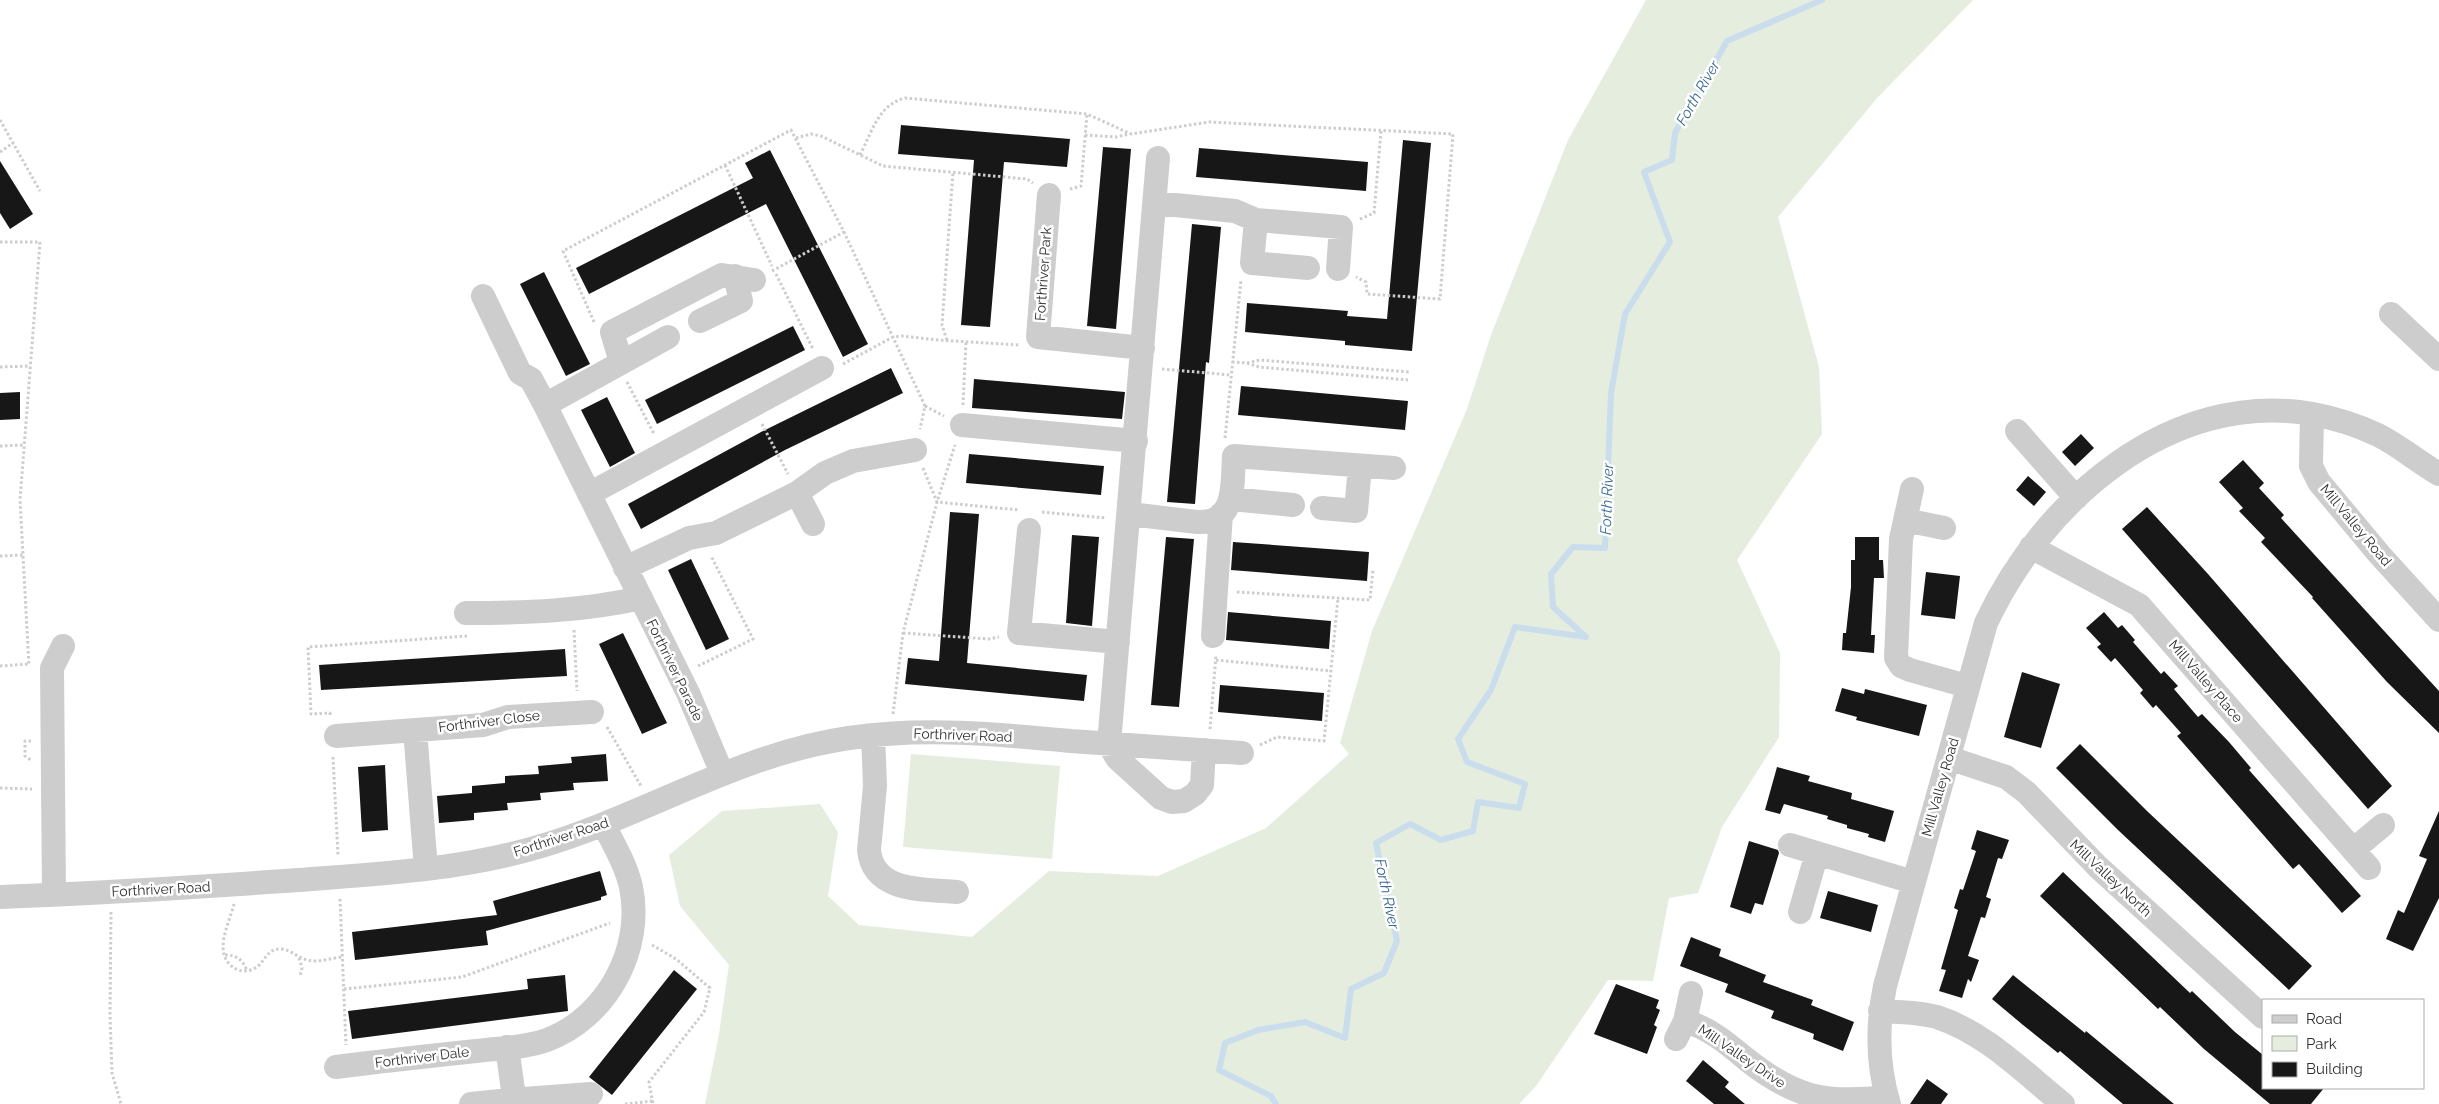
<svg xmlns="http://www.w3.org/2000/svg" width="2439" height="1104" font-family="Raleway,sans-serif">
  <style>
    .green { fill: #e5edde }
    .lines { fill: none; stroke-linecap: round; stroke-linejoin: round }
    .stream { stroke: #cadded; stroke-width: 6 }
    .building { fill: #171717 }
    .path { stroke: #cdcdcd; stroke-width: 3; stroke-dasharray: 2.5 2.5; stroke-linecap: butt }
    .minor { stroke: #cdcdcd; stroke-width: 24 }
    .labels { text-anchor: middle; stroke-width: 5; stroke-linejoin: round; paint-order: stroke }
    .street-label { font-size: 14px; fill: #303030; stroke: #fff }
    .water-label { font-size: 15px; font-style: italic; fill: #3c6b95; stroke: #fff }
  </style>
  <rect width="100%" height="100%" fill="#fff"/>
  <path class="green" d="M 1646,0 L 1973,0 L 1878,97 L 1778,217 L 1819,367 L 1822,434 L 1737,560 L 1780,653 L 1779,737 L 1722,827 L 1698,893 L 1669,898 L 1653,981 L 1608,980 L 1536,1086 L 1519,1104 L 705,1104 L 719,1034 L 729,965 L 680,906 L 669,855 L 722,811 L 820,804 L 838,832 L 828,896 L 859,925 L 972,937 L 1049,871 L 1158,876 L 1266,828 L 1349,754 L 1340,743 L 1372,631 L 1467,409 L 1491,335 L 1568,140 Z
    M 911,754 L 1060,766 L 1052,859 L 903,847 Z"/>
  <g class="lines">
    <path class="stream" d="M 1276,1104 L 1271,1096 L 1219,1070 L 1225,1043 L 1258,1030 L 1305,1022 L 1345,1038 L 1351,989 L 1384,973 L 1397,941 L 1376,843 L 1410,824 L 1441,840 L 1473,831 L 1478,802 L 1519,808 L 1525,784 L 1467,762 L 1458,739 L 1491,690 L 1515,627 L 1586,637 L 1553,607 L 1551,574 L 1573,547 L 1605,548 L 1611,393 L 1625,314 L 1670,242 L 1644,172 L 1672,160 L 1675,133 L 1727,41 L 1822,0"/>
  </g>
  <path class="building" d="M 901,125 L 1070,139 L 1067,167 L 1004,162 L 990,327 L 961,325 L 974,160 L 898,154 Z
    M 1403,140 L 1431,143 L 1412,351 L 1345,345 L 1345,341 L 1245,332 L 1247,303 L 1348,311 L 1347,316 L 1387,319 Z
    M 1103,147 L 1131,149 L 1116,329 L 1087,326 Z
    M 1199,148 L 1368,162 L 1366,191 L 1196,177 Z
    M 770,150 L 868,344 L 843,357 L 766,204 L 589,294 L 576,268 L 753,178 L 745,163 Z
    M 0,161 L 33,214 L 10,229 L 0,213 Z
    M 1192,224 L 1221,227 L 1209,363 L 1206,362 L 1195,504 L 1167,502 Z
    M 544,272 L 590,364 L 566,376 L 520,284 Z
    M 793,326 L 805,350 L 657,424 L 645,400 Z
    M 891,368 L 903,393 L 785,450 L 641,529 L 628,504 L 761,432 Z
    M 974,379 L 1125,392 L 1122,419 L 972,408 Z
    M 1241,386 L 1408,401 L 1405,430 L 1238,415 Z
    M 20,392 L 20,419 L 0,420 L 0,393 Z
    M 607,397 L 635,453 L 610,467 L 581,410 Z
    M 2081,434 L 2094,448 L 2075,466 L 2062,452 Z
    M 969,454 L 1104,466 L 1101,495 L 966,483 Z
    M 2243,460 L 2264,483 L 2259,488 L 2284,515 L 2281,518 L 2439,691 L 2439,733 L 2387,682 L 2312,598 L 2313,597 L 2261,542 L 2265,538 L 2239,511 L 2243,508 L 2219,482 Z
    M 2028,476 L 2046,492 L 2034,506 L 2016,490 Z
    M 2147,507 L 2208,574 L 2392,786 L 2368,809 L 2122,529 Z
    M 950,512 L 979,514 L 967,663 L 1087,675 L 1084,701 L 905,684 L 908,658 L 939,661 Z
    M 1072,535 L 1099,537 L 1092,626 L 1066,623 Z
    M 1166,537 L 1194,539 L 1179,707 L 1151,705 Z
    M 1855,537 L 1879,537 L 1879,560 L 1883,560 L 1884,578 L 1874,578 L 1871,635 L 1875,635 L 1874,653 L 1842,650 L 1843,633 L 1846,633 L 1851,587 L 1851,560 L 1855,560 Z
    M 1233,542 L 1369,552 L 1367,581 L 1231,570 Z
    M 691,559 L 729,639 L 706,650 L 668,570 Z
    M 1926,572 L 1960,576 L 1955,619 L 1921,615 Z
    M 1228,612 L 1331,621 L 1329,649 L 1226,640 Z
    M 2104,612 L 2118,628 L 2122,625 L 2135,640 L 2133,642 L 2161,674 L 2164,671 L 2178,686 L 2174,689 L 2198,717 L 2202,714 L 2229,742 L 2251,768 L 2249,770 L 2361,896 L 2342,913 L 2299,864 L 2293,869 L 2177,736 L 2181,733 L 2156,705 L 2153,708 L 2140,693 L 2143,690 L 2115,658 L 2111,662 L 2097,647 L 2101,644 L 2086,628 Z
    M 623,633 L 667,723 L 642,734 L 599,644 Z
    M 565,649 L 567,676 L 321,690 L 319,665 Z
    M 2022,672 L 2060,684 L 2041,748 L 2004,737 Z
    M 1220,685 L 1324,693 L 1322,721 L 1218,712 Z
    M 1842,688 L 1864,694 L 1865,689 L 1927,705 L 1919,736 L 1856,720 L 1857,717 L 1835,711 Z
    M 2080,744 L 2147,811 L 2312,966 L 2289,990 L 2118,830 L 2056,768 Z
    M 606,754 L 608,781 L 573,783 L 574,790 L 540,793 L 541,800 L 507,803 L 508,810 L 474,813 L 474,820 L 439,823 L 437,796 L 472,793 L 472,786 L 505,783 L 505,776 L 539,774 L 538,766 L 572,763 L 571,757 Z
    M 385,765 L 388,830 L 362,832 L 358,767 Z
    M 1777,767 L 1810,776 L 1808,781 L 1852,793 L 1851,799 L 1894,811 L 1885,842 L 1868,837 L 1869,834 L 1847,828 L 1847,825 L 1827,819 L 1828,816 L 1784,804 L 1780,814 L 1765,810 Z
    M 2439,811 L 2439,898 L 2413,951 L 2386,939 L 2398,910 L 2404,913 L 2427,859 L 2419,856 Z
    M 1977,830 L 2009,840 L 2002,859 L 1998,858 L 1986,897 L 1991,899 L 1985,918 L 1981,917 L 1968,956 L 1979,960 L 1971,982 L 1968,979 L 1962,998 L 1939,991 L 1946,970 L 1941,969 L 1958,910 L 1954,908 L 1960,889 L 1963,890 L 1976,851 L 1971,849 Z
    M 1749,841 L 1778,850 L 1779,853 L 1763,905 L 1755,903 L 1751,914 L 1730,907 Z
    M 600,871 L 607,895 L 601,897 L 601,900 L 486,931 L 488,945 L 355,960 L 352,932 L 497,915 L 493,901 Z
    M 2063,872 L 2190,993 L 2192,991 L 2235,1032 L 2263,1055 L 2263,1088 L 2324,1088 L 2311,1104 L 2270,1104 L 2204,1049 L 2160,1007 L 2158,1009 L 2040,896 Z
    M 1828,891 L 1878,905 L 1871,932 L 1820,918 Z
    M 1691,937 L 1721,949 L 1719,956 L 1766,975 L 1763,982 L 1813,1000 L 1811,1005 L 1854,1022 L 1843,1051 L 1813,1039 L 1814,1034 L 1771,1018 L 1774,1011 L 1725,992 L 1728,984 L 1680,966 Z
    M 674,970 L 697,989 L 612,1095 L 589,1077 Z
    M 565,975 L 568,1011 L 352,1039 L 348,1011 L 528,989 L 527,979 Z
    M 2013,975 L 2085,1033 L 2086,1031 L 2174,1104 L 2123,1104 L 2060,1051 L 2058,1053 L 2023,1025 L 1992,999 Z
    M 1616,984 L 1659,1000 L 1656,1008 L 1660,1010 L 1654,1025 L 1657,1027 L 1647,1054 L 1594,1034 Z
    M 1703,1060 L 1729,1082 L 1725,1087 L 1745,1104 L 1714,1104 L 1686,1081 Z
    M 1927,1079 L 1948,1094 L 1941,1104 L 1910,1104 Z"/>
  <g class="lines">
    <path class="path" d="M 0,120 L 40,191
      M 1085,135 L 1116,137 L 1129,134
      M 796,138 L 811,134 L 821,136 L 883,166 L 1027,179 L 1033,183
      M 0,152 L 13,143
      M 860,155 C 872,132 878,105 905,98 L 1087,114 L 1131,134 L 1209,122 L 1453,134 L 1440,299 L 1367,294 L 1366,282 L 1356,277
      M 725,165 L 772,266
      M 1070,189 L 1081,186 L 1087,114
      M 1360,219 L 1374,213 L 1381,131
      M 0,242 L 40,242 L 20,500 L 29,666
      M 772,271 L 844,232
      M 776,274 L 813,349
      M 594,322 L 563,251 L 791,130 L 844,232 L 925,406 L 920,429
      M 947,340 L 942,325 L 953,172
      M 1232,362 L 1247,363 L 1260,360 L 1409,372
      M 1247,363 L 1259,367 L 1408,380
      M 843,364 L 893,337 L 902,336 L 938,340 L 1019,345
      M 0,367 L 30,366
      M 1162,369 L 1231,375
      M 627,382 L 654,434
      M 963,405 L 966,341
      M 925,406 L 944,416
      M 762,424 L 788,474
      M 1225,438 L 1241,280
      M 0,446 L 23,445
      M 923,468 L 937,502 L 1019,510
      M 1042,512 L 1106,518
      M 0,556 L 23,555
      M 1237,592 L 1370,600 L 1373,569
      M 574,630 L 577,691
      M 903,633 L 989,639 L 999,637
      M 1216,660 L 1331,671
      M 0,666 L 29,664
      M 698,666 L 753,639 L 711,556
      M 893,714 L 903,633 L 937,502 L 955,445
      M 330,715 L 330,713 L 311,714 L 308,647 L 467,636
      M 607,727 L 641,786
      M 1210,729 L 1216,656
      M 31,741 L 25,741 L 25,756 L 32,761
      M 1260,745 L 1277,737 L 1324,741 L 1338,598
      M 333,757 L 338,855
      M 0,788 L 32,789
      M 340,899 L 346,1045
      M 234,904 C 229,925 210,957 238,970 C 244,972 251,971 257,967 C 265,961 267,949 280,949 C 291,949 297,958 308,960 C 317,963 332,958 342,957
      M 111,912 L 110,1015 L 112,1073 L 121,1104
      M 652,945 L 676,959 L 710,988 L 704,1012 L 649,1082 L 653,1104
      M 225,955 C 237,955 243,960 247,971
      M 299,958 L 302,968 L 300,976
      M 344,989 L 462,977 L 610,923
      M 625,1104 L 653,1101"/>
    <path class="minor" d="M 1158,158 L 1109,744 L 1117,758 L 1161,798 L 1172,802 L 1184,801 L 1195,794 L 1202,785 L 1204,750
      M 1049,195 L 1038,337 L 1143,348
      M 1155,203 L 1235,211 L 1256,220 L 1341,227 L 1338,269
      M 1256,220 L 1252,263 L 1308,268
      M 483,296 L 520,373 L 531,379 L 545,405 L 688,693 L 722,773
      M 2391,314 L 2439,359
      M 700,321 L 741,301 L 735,276
      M 621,362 L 612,332 L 722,275 L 754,280
      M 545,405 L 668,337
      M 2312,414 L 2311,466 L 2319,482 L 2379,554 L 2439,620
      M 962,425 L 1136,441
      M 2017,431 L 2076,498
      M 1912,489 L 1901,539 L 1896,658 L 1901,666 L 1910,670 L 1967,686
      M 797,493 L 813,524
      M 589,494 L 822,368
      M 1231,499 L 1293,505
      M 1322,508 L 1356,511 L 1360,466
      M 1130,514 L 1197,522 C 1237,524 1232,484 1234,456 L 1394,468
      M 1905,520 L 1944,528
      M 1029,530 L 1019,633 L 1118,642
      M 2031,547 L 2139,605 L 2369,868
      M 625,568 L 689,538 L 716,533 L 797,493 L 825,473 L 853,461 L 915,450
      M 466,613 C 525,613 583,611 641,598
      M 1213,636 L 1221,514
      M 415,730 L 426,869
      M 873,735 L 875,786 L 869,850 C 873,893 925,889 957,892
      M 336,736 L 483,725 L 508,717 L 592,712
      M 1949,758 L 2006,777 L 2027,793 L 2098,867 L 2263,1017
      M 1790,845 L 1913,882
      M 2353,850 L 2383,825
      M 54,894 L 52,668 L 63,646
      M 0,897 C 100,893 199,887 299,880 C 379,874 460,870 538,847 C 644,816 738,754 849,738 C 923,727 997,734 1071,741 C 1128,745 1185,749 1242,753
      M 1800,912 L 1817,853
      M 1880,1011 C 1898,1012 1919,1012 1937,1017 C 1986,1033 2023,1072 2063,1104
      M 1685,1021 C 1709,1028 1727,1043 1746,1059 C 1795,1098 1825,1104 1887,1097
      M 1676,1039 L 1685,1021 L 1691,993
      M 336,1067 C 383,1061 429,1056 476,1051 C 499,1048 525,1048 547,1040 C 606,1018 644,950 631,887 C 626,865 614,845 604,825
      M 510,1100 L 591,1094
      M 471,1104 L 510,1100 L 513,1090 L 507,1047
      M 1889,1104 C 1877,1065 1877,1025 1885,986 L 1986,623 C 2043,501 2170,389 2313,414 C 2334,418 2359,426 2378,435 C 2400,446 2418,462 2439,474"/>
  </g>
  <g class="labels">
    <g class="street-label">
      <text transform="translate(1043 274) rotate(-86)" y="5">Forthriver Park</text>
      <text transform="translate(2356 525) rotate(50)" y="5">Mill Valley Road</text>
      <text transform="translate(675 670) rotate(64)" y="5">Forthriver Parade</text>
      <text transform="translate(2206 681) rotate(49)" y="5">Mill Valley Place</text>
      <text transform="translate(489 721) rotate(-7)" y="5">Forthriver Close</text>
      <text transform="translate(963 735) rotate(2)" y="5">Forthriver Road</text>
      <text transform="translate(1940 787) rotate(-74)" y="5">Mill Valley Road</text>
      <text transform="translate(561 837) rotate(-18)" y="5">Forthriver Road</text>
      <text transform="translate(2111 878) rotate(43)" y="5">Mill Valley North</text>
      <text transform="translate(161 889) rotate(-3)" y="5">Forthriver Road</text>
      <text transform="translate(1742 1056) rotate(34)" y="5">Mill Valley Drive</text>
      <text transform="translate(422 1057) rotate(-7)" y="5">Forthriver Dale</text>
    </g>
    <g class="water-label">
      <text transform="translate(1698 93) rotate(-60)" y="5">Forth River</text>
      <text transform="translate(1607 499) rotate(-88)" y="5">Forth River</text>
      <text transform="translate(1387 894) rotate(78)" y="5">Forth River</text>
    </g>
  </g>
  <rect x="2262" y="999" width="162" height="90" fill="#ffffff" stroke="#acacac"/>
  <rect x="2272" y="1015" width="25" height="8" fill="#cdcdcd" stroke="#acacac"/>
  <text x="2306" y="1024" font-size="15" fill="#303030">Road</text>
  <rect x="2272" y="1036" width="25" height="15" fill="#e5edde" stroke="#acacac"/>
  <text x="2306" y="1049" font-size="15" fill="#303030">Park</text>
  <rect x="2272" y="1062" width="25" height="15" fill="#171717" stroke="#acacac"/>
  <text x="2306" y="1074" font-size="15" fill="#303030">Building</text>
</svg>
